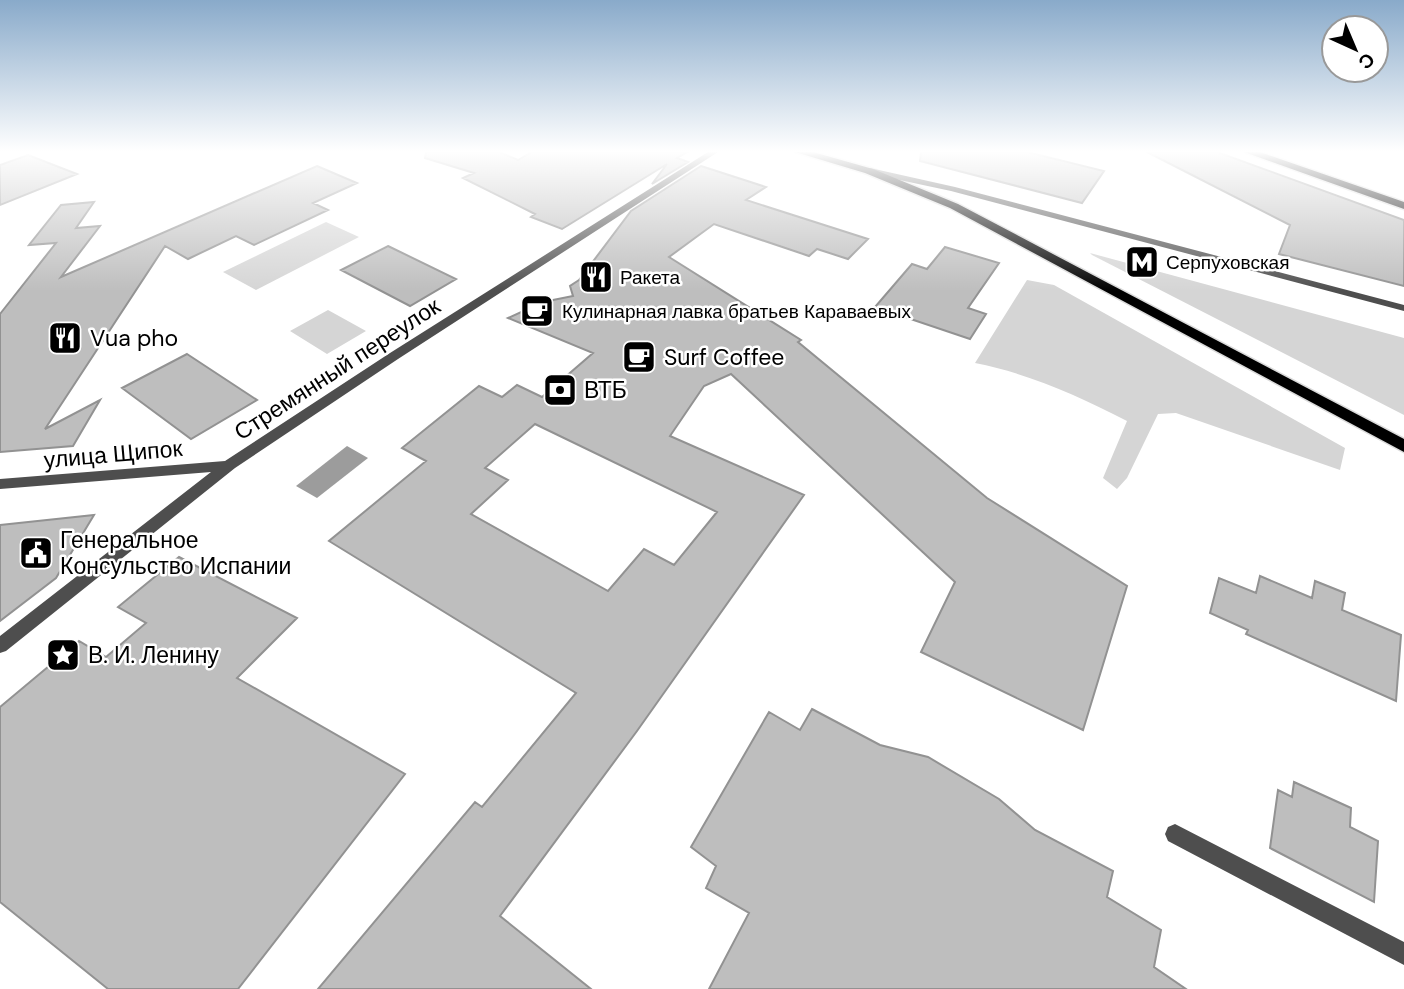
<svg xmlns="http://www.w3.org/2000/svg" width="1404" height="989" font-family="'DM Sans',sans-serif">
  <style>
    .green { fill: #d5d5d5 }
    .water { fill: #9c9c9c }
    .building { fill: #bebebe; stroke: #929292; stroke-width: 2; fill-rule: evenodd }
    .lines { fill: none; stroke-linecap: round; stroke-linejoin: round }
    .primary-casing { stroke: #dbdbdb; stroke-width: 3 }
    .minor { fill: #4e4e4e; fill-rule: evenodd }
    .primary { fill: #000; fill-rule: evenodd }
    .labels { text-anchor: middle; stroke-width: 5; stroke-linejoin: round; paint-order: stroke }
    .far-poi-label { font-size: 19px; fill: #000; stroke: #fff; text-anchor: start }
    .poi-label { font-size: 23px; fill: #000; stroke: #fff; text-anchor: start }
    .street-label { font-size: 23px; fill: #000; stroke: #fff }
  </style>
  <rect width="100%" height="100%" fill="#fff"/>
  <path class="green" d="M 326,222 L 359,237 L 256,290 L 223,272 Z
    M 1090,253 L 1404,338 L 1404,415 L 1092,255 Z
    M 1027,280 L 1054,285 L 1345,448 L 1340,470 L 1176,413 L 1158,414 L 1127,478 L 1117,489 L 1103,478 L 1127,421 C 1077,395 1030,374 975,363 Z
    M 328,310 L 366,331 L 327,354 L 290,331 Z"/>
  <path class="water" d="M 347,446 L 368,458 L 317,498 L 296,486 Z"/>
  <path class="building" d="M 426,152 L 499,152 L 518,160 L 532,152 L 687,152 L 677,158 L 688,162 L 652,184 L 667,164 L 562,229 L 531,217 L 535,214 L 463,178 L 474,173 L 425,158 Z
    M 921,152 L 1027,152 L 1104,171 L 1082,203 L 920,161 Z
    M 1147,152 L 1217,152 L 1404,220 L 1404,286 L 1279,254 L 1290,225 Z
    M 28,155 L 77,174 L 0,205 L 0,165 Z
    M 317,166 L 357,183 L 313,203 L 328,210 L 254,245 L 236,236 L 188,259 L 165,246 L 45,429 L 100,400 L 73,446 L 0,452 L 0,314 L 56,243 L 29,245 L 61,205 L 94,202 L 76,228 L 100,226 L 61,277 Z
    M 701,166 L 766,187 L 746,200 L 868,239 L 848,259 L 817,249 L 809,256 L 714,224 L 669,257 L 801,340 L 798,342 L 987,498 L 1127,586 L 1083,730 L 921,652 L 955,582 L 731,374 L 704,386 L 670,436 L 804,495 L 637,731 L 500,916 L 591,989 L 318,989 L 475,802 L 482,807 L 576,693 L 329,541 L 426,461 L 402,448 L 479,386 L 502,397 L 517,385 L 542,397 L 593,353 L 508,318 L 543,302 L 573,296 L 570,286 L 579,280 L 631,211 ZM 535,424 L 717,512 L 674,565 L 644,549 L 608,591 L 471,514 L 508,480 L 485,468 Z
    M 388,246 L 456,279 L 410,306 L 341,270 Z
    M 945,247 L 999,263 L 968,308 L 986,314 L 970,339 L 875,307 L 912,264 L 927,269 Z
    M 187,354 L 257,400 L 191,439 L 122,388 Z
    M 94,515 L 56,578 L 0,621 L 0,525 Z
    M 179,557 L 297,618 L 237,678 L 405,774 L 238,989 L 108,989 L 0,902 L 0,707 L 79,641 L 106,657 L 146,623 L 118,607 Z
    M 1260,576 L 1312,598 L 1315,581 L 1345,593 L 1342,610 L 1401,635 L 1396,701 L 1246,634 L 1248,630 L 1210,613 L 1219,578 L 1256,593 Z
    M 812,709 L 880,745 L 928,757 L 999,799 L 1035,830 L 1113,871 L 1107,897 L 1161,930 L 1154,967 L 1186,989 L 709,989 L 749,913 L 706,888 L 716,866 L 691,847 L 769,712 L 800,730 Z
    M 1294,782 L 1351,808 L 1350,827 L 1378,841 L 1374,902 L 1270,848 L 1278,790 L 1292,797 Z"/>
  <g class="lines">
    <defs>
      <path id="primary" d="M 795,152 L 813,152 L 873,169 L 958,204 L 1404,439 L 1404,452 L 950,208 L 865,173 Z
        M 1244,152 L 1260,152 L 1404,202 L 1404,209 Z"/>
    </defs>
    <use href="#primary" class="primary-casing"/>
    <path class="minor" d="M 708,152 L 718,152 L 398,359 L 235,468 L 6,651 L 0,653 L 0,636 L 211,472 L 0,489 L 0,479 L 225,461 L 390,353 Z
      M 870,168 L 955,187 L 1404,305 L 1404,311 L 951,191 L 867,173 L 866,171 Z
      M 1175,824 L 1404,942 L 1404,965 L 1168,841 L 1165,834 L 1168,827 Z"/>
    <use href="#primary" class="primary"/>
  </g>
  <linearGradient id="sky" x2="0" y2="1"><stop stop-color="#89aaca"/><stop offset="0.52" stop-color="#fff"/><stop offset="1" stop-color="#fff" stop-opacity="0"/></linearGradient>
  <rect width="1404" height="291" fill="url(#sky)"/>
  <defs>
    <symbol id="metro-square" viewBox="-11 -11 22 22"><rect x="-9" y="-9" width="18" height="18" rx="4" fill="#000" stroke="#fff"/><path d="M-5.5 5V-5H-3L0 0L3-5H5.5V5H3V-.5L0 4L-3-.5V5Z" fill="#fff"/></symbol>
    <symbol id="restaurant-square" viewBox="-11 -11 22 22"><rect x="-9" y="-9" width="18" height="18" rx="4" fill="#000" stroke="#fff"/><path d="M-5-6h1v4h1v-4h1v4h1v-4h1v5L-1.5 .5V6h-2V.5L-5-1ZM5-6V6H3V1.5H1.5Q1.5-4 5-6Z" fill="#fff"/></symbol>
    <symbol id="cafe-square" viewBox="-11 -11 22 22"><rect x="-9" y="-9" width="18" height="18" rx="4" fill="#000" stroke="#fff"/><path d="M-5.5-4.5H6V0H3Q3 3.5 0 3.5H-2.5Q-5.5 3.5-5.5 0ZM3-3.2v2h1.7v-2ZM-6 4.5H4V6H-6Z" fill="#fff"/></symbol>
    <symbol id="bank-square" viewBox="-11 -11 22 22"><rect x="-9" y="-9" width="18" height="18" rx="4" fill="#000" stroke="#fff"/><path d="M-6-4H6V4H-6ZM0-2.3a2.3 2.3 0 1 0 0 4.6a2.3 2.3 0 1 0 0-4.6Z" fill="#fff"/></symbol>
    <symbol id="civic-square" viewBox="-11 -11 22 22"><rect x="-9" y="-9" width="18" height="18" rx="4" fill="#000" stroke="#fff"/><path d="M-.6-6.5H3V-4.5H.6V-3L4-1V1h2V6H-6V1h2V-1L-.6-3ZM-1.2 2.5V6h2.4V2.5Z" fill="#fff"/></symbol>
    <symbol id="sight-square" viewBox="-11 -11 22 22"><rect x="-9" y="-9" width="18" height="18" rx="4" fill="#000" stroke="#fff"/><path d="M0-6L1.8-2.2L6-1.7L2.9 1.2L3.7 5.4L0 3.3L-3.7 5.4L-2.9 1.2L-6-1.7L-1.8-2.2Z" fill="#fff"/></symbol>
  </defs>
  <g fill-rule="evenodd">
    <use href="#metro-square" x="1123" y="243" width="38" height="38"/>
    <use href="#restaurant-square" x="577" y="258" width="38" height="38"/>
    <use href="#cafe-square" x="518" y="292" width="38" height="38"/>
    <use href="#restaurant-square" x="46" y="319" width="38" height="38"/>
    <use href="#cafe-square" x="620" y="338" width="38" height="38"/>
    <use href="#bank-square" x="541" y="371" width="38" height="38"/>
    <use href="#civic-square" x="17" y="534" width="38" height="38"/>
    <use href="#sight-square" x="44" y="636" width="38" height="38"/>
  </g>
  <g class="labels">
    <g class="far-poi-label">
      <text x="1166" y="269">Серпуховская</text>
      <text x="620" y="284">Ракета</text>
      <text x="562" y="318">Кулинарная лавка братьев Караваевых</text>
    </g>
    <g class="poi-label">
      <text x="90" y="346">Vua pho</text>
      <text x="664" y="365">Surf Coffee</text>
      <text x="584" y="398">ВТБ</text>
      <text x="60" y="548">Генеральное<tspan x="60" dy="26">Консульство Испании</tspan></text>
      <text x="88" y="663">В. И. Ленину</text>
    </g>
    <g class="street-label">
      <text transform="translate(337 369) rotate(-33)" y="8">Стремянный переулок</text>
      <text transform="translate(113 454) rotate(-5)" y="8">улица Щипок</text>
    </g>
  </g>
  <g transform="translate(1355 49) rotate(136)"><circle r="33" fill="#ffffff" stroke="#999999" stroke-width="2"/>
  <path d="M0-5L12 26L0 18L-12 26Z" fill="#000000"/>
  <text y="-10" font-size="19" font-weight="bold" text-anchor="middle" fill="#000000">С</text>
  </g>
</svg>
